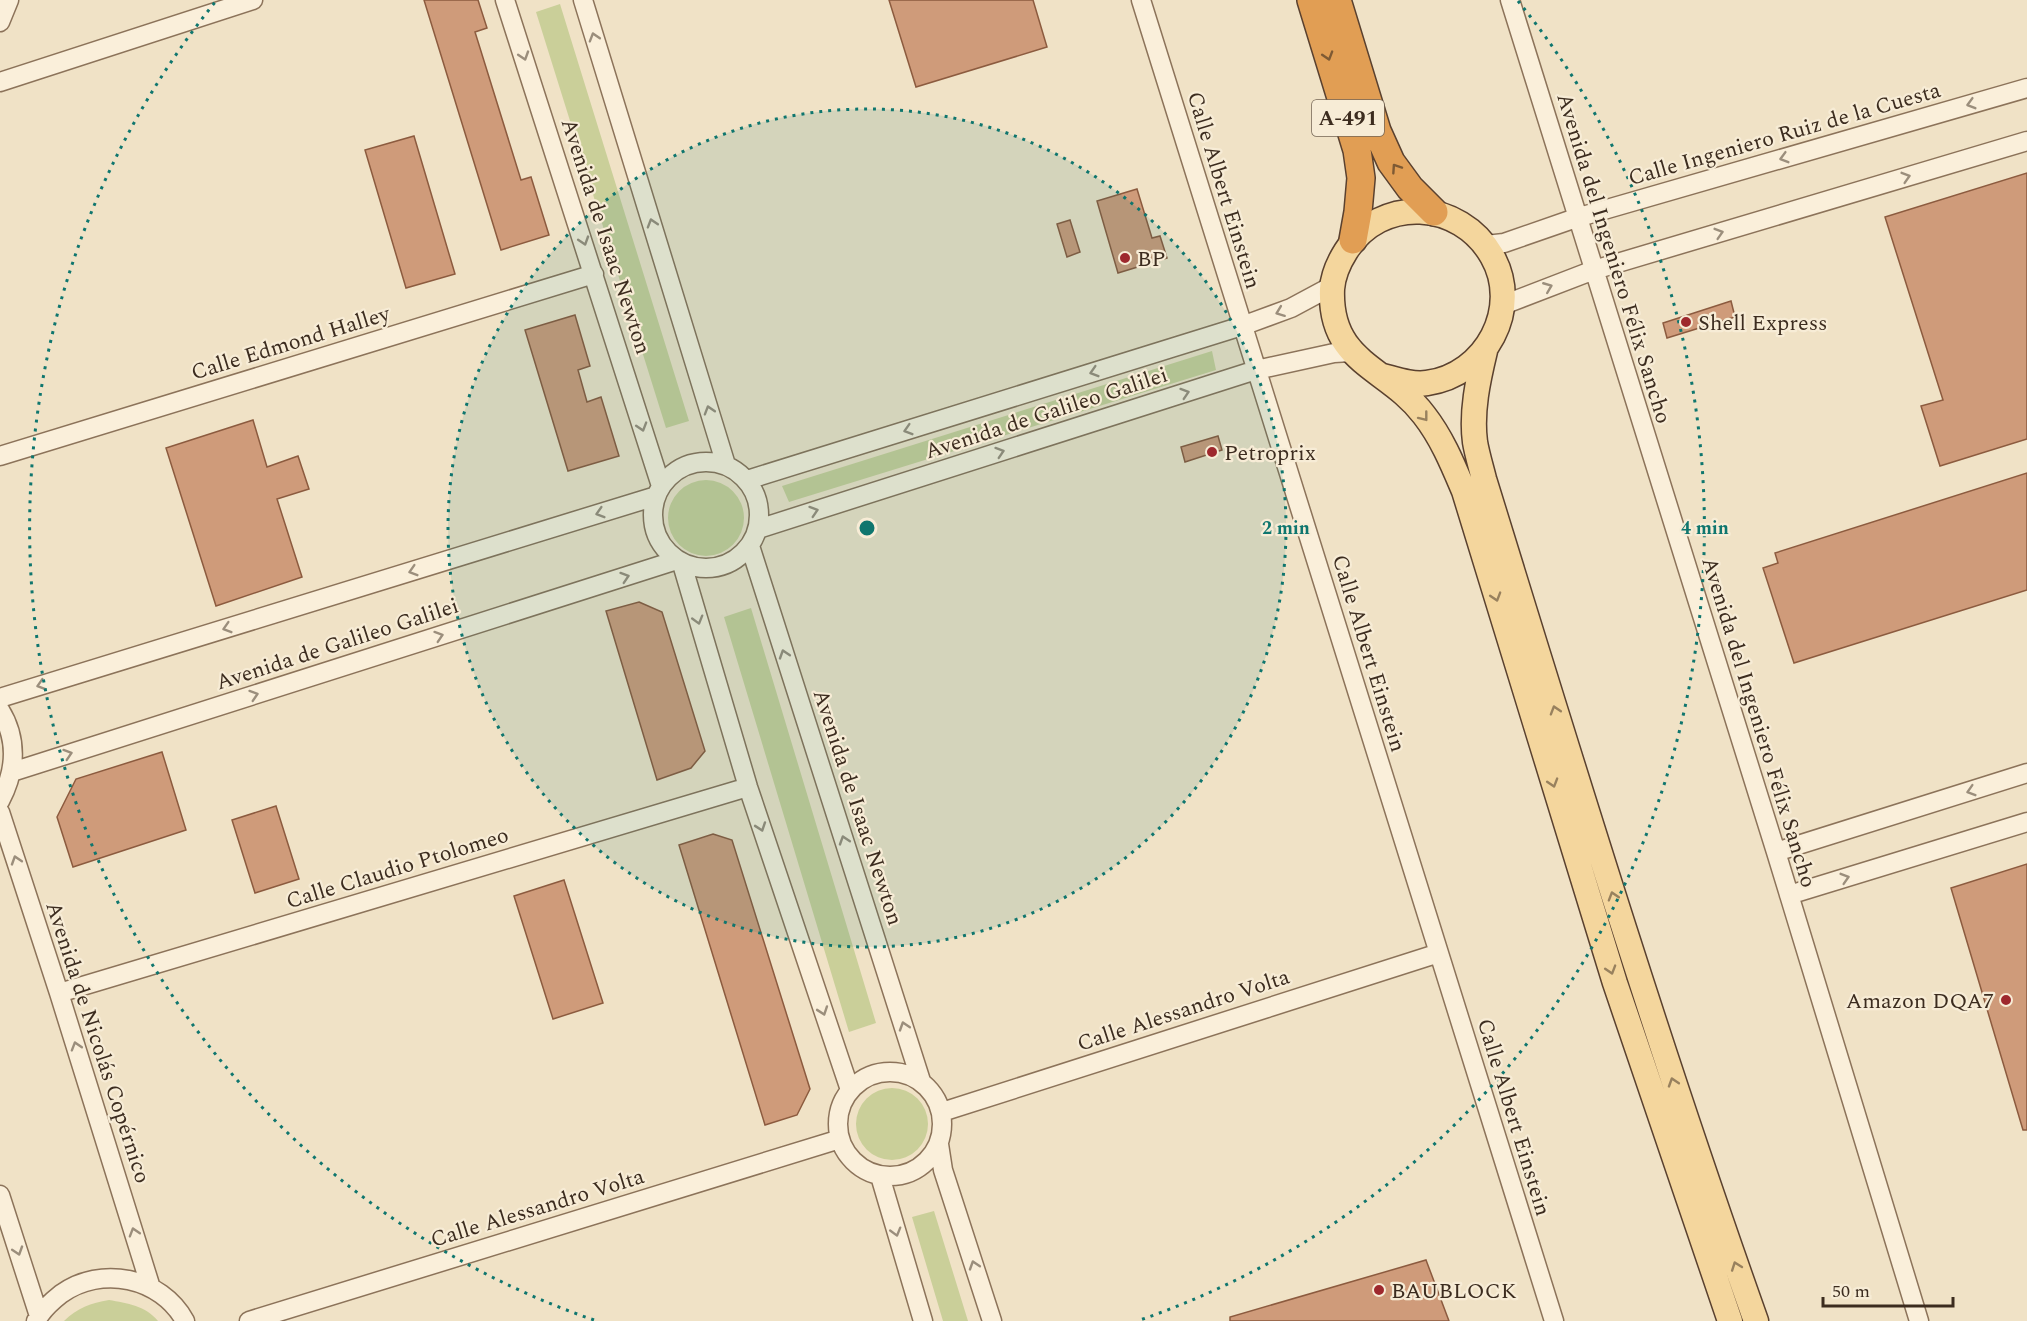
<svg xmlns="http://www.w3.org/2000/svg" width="2027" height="1321" font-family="Spectral,serif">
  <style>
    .green { fill: #cacf99 }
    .building { fill: #cf9b7a; stroke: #8c5b3f; stroke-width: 1.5 }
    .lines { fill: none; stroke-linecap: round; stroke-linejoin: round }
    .minor-casing { stroke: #8c735a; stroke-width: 21 }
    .major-casing { stroke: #5a412f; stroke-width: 27 }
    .highway-casing { stroke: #5a412f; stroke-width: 30 }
    .minor { stroke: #faefda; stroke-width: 18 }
    .major { stroke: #f4d69d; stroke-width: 24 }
    .highway { stroke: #e19e54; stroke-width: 27 }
    .oneway { stroke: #9b8e7c }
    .oneway2 { stroke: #7e5a34 }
    .oneway3 { stroke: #98815e }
    .ring { fill: none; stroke: #0f766e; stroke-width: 3; stroke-dasharray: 3 6 }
    .poi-dot { fill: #9e282d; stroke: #f7ecd6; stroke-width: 2 }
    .labels { text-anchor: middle; stroke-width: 4.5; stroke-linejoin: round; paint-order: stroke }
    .shield { fill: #f7ecd6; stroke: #746656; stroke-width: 1.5 }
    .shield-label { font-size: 21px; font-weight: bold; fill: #3c2c1f }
    .street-label { font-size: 22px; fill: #3c2c1f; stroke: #f7ecd6 }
    .poi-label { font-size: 22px; fill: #3c2c1f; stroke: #f7ecd6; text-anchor: start }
    .centre { fill: #0f766e; stroke: #f7ecd6; stroke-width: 3 }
    .ring-label { font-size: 18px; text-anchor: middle; font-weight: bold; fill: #0f766e; stroke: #f7ecd6; stroke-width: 4.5; stroke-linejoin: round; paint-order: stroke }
  </style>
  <rect width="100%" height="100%" fill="#f0e2c6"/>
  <path class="green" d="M 560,4 L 689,421 L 666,428 L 536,12 Z
    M 1212,351 L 1216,370 L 789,502 L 782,486 Z
    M668 518a38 38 0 1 1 76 0a38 38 0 1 1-76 0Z
    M 751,608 L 876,1023 L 849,1032 L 724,617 Z
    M856 1124a36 36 0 1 1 72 0a36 36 0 1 1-72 0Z
    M 934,1211 L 968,1321 L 943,1321 L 912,1217 Z
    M 109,1300 C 127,1303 146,1306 158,1321 L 64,1321 C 77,1308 91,1303 109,1300 Z"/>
  <path class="building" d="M 424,0 L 478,0 L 487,28 L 475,32 L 521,180 L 531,177 L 549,235 L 501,250 Z
    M 889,0 L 1033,0 L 1047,47 L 916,87 Z
    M 414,136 L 455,274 L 406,288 L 365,150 Z
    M 2027,173 L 2027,439 L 1940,466 L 1921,406 L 1943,400 L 1885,217 Z
    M 1137,189 L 1152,238 L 1160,236 L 1167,258 L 1118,273 L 1097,201 Z
    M 1070,220 L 1080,252 L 1067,257 L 1057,224 Z
    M 1731,301 L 1735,317 L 1667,338 L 1663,323 Z
    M 575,315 L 590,366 L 578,370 L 587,402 L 601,397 L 619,456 L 568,471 L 525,330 Z
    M 253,420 L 267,467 L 298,456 L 309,489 L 277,499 L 302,577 L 216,606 L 166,448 Z
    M 1218,436 L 1222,450 L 1185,462 L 1181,447 Z
    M 2027,473 L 2027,590 L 1794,663 L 1763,568 L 1778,563 L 1775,553 Z
    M 639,602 L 662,612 L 705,751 L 691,768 L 657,780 L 606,611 Z
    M 162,752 L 186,830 L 73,867 L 57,817 L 76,779 Z
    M 276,806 L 299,879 L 255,893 L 232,820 Z
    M 713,834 L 732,840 L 810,1089 L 797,1115 L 765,1125 L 679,845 Z
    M 2027,864 L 2027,1130 L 2023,1130 L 1951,888 Z
    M 564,880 L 603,1003 L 553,1019 L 514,896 Z
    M 1426,1260 L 1449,1321 L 1230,1321 L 1230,1317 Z"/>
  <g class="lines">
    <defs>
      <path id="minor" d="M 505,0 L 661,486
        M 583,0 L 726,465
        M 1141,0 L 1554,1321
        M 1510,0 L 1776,852 L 1919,1321
        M 0,22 L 9,0
        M 0,82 L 253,0
        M 1486,245 L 1504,243 L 1576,218 L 2027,88
        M 1503,305 L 1594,270 L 2027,141
        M 0,456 L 594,274
        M653 515a53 53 0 1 1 106 0a53 53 0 1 1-106 0Z
        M 747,480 L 1242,326 L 1291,308 L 1332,286
        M 758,529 L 1256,370 L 1334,353 L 1351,352
        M 750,546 L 921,1081
        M 682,564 L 748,787 L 850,1090
        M 0,698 L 656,496
        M 0,710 C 18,739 16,771 0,801
        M 12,772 L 677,560
        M 0,812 L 59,993 L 151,1288
        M 1776,852 L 2027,773
        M 1789,895 L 2027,822
        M 59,993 L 748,787
        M838 1124a52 52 0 1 1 104 0a52 52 0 1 1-104 0Z
        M 942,1112 L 1439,953
        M 939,1144 L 943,1170 L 992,1321
        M 880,1176 L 923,1321
        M 0,1195 L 39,1316
        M 36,1321 C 42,1310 52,1301 61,1294 C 101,1265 161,1277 185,1321
        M 249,1321 L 840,1139"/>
      <path id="major" d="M 1485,351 C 1478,380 1471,412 1475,442 C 1477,454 1481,467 1484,479 C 1571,761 1657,1043 1756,1321
        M 1383,376 C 1398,380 1412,385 1427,383 C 1486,375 1522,308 1492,256 C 1460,200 1381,195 1346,251 C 1339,262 1333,276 1332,289 C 1329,364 1388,367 1424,415 C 1442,438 1453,465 1464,491 L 1615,983 L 1730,1321"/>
      <path id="highway" d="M 1311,0 L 1357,150 L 1361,178 L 1358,212 L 1353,240
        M 1337,0 L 1377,131 L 1391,162 L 1410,188 L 1434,212"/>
    </defs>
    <use href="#minor" class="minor-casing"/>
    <use href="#major" class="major-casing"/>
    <use href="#highway" class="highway-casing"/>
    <use href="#minor" class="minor"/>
    <use href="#major" class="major"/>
    <use href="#highway" class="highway"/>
  </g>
  <defs><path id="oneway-chevron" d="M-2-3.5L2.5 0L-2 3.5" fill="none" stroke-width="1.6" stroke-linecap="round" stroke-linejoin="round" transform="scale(1.5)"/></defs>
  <g class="oneway">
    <use href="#oneway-chevron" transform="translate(594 37) rotate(-107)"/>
    <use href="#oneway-chevron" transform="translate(524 56) rotate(72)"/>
    <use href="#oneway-chevron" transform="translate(1971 104) rotate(164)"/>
    <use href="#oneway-chevron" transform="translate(1784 158) rotate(164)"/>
    <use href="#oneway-chevron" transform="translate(1906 177) rotate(-17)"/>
    <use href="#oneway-chevron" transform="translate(652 223) rotate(-107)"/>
    <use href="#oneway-chevron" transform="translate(1719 233) rotate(-17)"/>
    <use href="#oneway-chevron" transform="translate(584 241) rotate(72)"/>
    <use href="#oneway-chevron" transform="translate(1548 287) rotate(-22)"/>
    <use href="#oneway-chevron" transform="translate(1280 312) rotate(159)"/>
    <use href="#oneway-chevron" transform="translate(1094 372) rotate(163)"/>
    <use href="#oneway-chevron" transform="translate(1185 393) rotate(-18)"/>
    <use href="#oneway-chevron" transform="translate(709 410) rotate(-107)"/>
    <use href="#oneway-chevron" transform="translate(642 427) rotate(73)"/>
    <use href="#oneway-chevron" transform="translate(908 430) rotate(163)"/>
    <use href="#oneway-chevron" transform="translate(1000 452) rotate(-18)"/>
    <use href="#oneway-chevron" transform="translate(814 511) rotate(-18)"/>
    <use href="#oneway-chevron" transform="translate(600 513) rotate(163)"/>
    <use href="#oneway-chevron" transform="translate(413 571) rotate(163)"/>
    <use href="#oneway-chevron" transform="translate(625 577) rotate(-18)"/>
    <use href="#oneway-chevron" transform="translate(698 620) rotate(74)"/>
    <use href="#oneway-chevron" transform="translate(227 628) rotate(163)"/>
    <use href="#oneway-chevron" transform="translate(439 636) rotate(-18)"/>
    <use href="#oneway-chevron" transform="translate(784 654) rotate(-108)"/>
    <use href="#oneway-chevron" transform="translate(41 685) rotate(163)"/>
    <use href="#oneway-chevron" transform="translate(254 695) rotate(-18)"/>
    <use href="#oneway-chevron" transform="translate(68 754) rotate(-18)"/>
    <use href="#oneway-chevron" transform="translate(1971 791) rotate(163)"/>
    <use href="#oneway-chevron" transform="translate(761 827) rotate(71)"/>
    <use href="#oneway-chevron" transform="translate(844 840) rotate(-108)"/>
    <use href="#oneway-chevron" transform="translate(16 860) rotate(-108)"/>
    <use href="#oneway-chevron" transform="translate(1845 878) rotate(-17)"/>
    <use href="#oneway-chevron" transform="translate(823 1011) rotate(71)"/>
    <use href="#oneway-chevron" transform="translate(904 1026) rotate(-108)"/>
    <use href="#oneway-chevron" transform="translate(76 1046) rotate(-107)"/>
    <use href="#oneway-chevron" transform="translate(134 1232) rotate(-107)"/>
    <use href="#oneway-chevron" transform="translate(896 1232) rotate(74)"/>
    <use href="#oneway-chevron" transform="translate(18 1251) rotate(72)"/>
    <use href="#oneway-chevron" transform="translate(974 1265) rotate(-108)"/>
  </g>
  <g class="oneway2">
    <use href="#oneway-chevron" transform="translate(1328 56) rotate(73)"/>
    <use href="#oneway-chevron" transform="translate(1396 168) rotate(-124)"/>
  </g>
  <g class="oneway3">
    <use href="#oneway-chevron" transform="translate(1424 417) rotate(52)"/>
    <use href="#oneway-chevron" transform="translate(1496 597) rotate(73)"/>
    <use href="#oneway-chevron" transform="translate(1555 710) rotate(-107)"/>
    <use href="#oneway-chevron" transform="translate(1553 783) rotate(73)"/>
    <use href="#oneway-chevron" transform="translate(1613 896) rotate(-107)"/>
    <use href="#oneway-chevron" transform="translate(1611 970) rotate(73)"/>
    <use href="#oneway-chevron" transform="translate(1673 1082) rotate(-108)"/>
    <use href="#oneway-chevron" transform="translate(1736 1266) rotate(-110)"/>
  </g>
  <circle cx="867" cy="528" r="419" fill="#0f766e" fill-opacity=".12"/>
  <g class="ring">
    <circle cx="867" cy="528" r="419"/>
    <path d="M594 1320A838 838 0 0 1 216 1M1518 1A838 838 0 0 1 1140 1320"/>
  </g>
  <g class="poi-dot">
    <circle cx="1125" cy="258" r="6"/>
    <circle cx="1686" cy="322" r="6"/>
    <circle cx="1212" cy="452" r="6"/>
    <circle cx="2006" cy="1000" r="6"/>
    <circle cx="1379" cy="1290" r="6"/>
  </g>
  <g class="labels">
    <rect class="shield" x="1312" y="100" width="72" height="36" rx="4.5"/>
    <g class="shield-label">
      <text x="1348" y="125">A-491</text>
    </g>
    <g class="street-label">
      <text transform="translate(1784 133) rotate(-16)" y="8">Calle Ingeniero Ruiz de la Cuesta</text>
      <text transform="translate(1225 190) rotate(73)" y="8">Calle Albert Einstein</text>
      <text transform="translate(607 236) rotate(72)" y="8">Avenida de Isaac Newton</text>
      <text transform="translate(1615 258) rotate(73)" y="8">Avenida del Ingeniero Félix Sancho</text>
      <text transform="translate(290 342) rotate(-17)" y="8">Calle Edmond Halley</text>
      <text transform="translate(1046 412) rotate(-18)" y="8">Avenida de Galileo Galilei</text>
      <text transform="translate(337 643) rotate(-18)" y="8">Avenida de Galileo Galilei</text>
      <text transform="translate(1370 653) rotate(73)" y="8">Calle Albert Einstein</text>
      <text transform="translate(1760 722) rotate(73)" y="8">Avenida del Ingeniero Félix Sancho</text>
      <text transform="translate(859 807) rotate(72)" y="8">Avenida de Isaac Newton</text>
      <text transform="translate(397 867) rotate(-17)" y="8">Calle Claudio Ptolomeo</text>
      <text transform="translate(1183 1009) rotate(-18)" y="8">Calle Alessandro Volta</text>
      <text transform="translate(99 1042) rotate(72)" y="8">Avenida de Nicolás Copérnico</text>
      <text transform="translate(1515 1117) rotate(73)" y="8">Calle Albert Einstein</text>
      <text transform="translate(537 1207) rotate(-17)" y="8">Calle Alessandro Volta</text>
    </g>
    <g class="poi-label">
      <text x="1137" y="266">BP</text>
      <text x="1698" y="330">Shell Express</text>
      <text x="1224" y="460">Petroprix</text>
      <text x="1994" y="1008" text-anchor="end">Amazon DQA7</text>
      <text x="1391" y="1298">BAUBLOCK</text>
    </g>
  </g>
  <circle cx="867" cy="528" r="9" class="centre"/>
  <g class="ring-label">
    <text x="1286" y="534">2 min</text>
    <text x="1705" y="534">4 min</text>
  </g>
  <path d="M1823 1297v9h130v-9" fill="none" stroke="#3c2c1f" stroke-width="3"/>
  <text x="1832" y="1297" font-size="18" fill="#3c2c1f" stroke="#f7ecd6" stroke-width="4.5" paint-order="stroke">50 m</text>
</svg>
